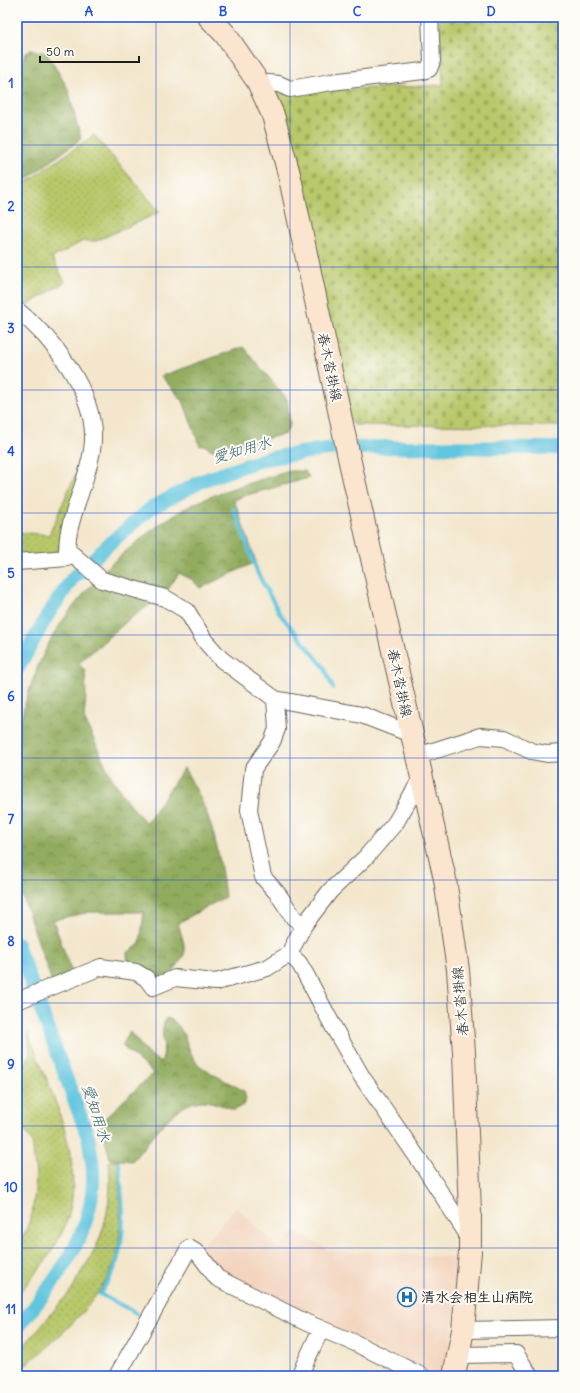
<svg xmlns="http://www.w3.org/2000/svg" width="580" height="1393" font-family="Delius,'Klee One',sans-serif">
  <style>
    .built { fill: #f3d4be }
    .grass { fill: url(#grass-dots); stroke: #6a7244 }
    .forest { fill: url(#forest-crowns); stroke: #57643e }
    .cemetery { fill: url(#cemetery-stones); stroke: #6a7244 }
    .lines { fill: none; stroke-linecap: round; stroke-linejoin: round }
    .stream { stroke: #60c5de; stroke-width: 4 }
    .canal { stroke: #60c5de; stroke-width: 14 }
    .minor-casing { stroke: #67635a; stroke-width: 18 }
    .secondary-casing { stroke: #67635a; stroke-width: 24 }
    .minor { stroke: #fff; stroke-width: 16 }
    .secondary { stroke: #fce5cf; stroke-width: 22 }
    .grid { fill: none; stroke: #1d4ed8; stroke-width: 1; stroke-opacity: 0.55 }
    .labels { text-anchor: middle; stroke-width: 4; stroke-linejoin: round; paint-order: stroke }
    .street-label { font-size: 14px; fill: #1c1c1c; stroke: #fdfcf7 }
    .poi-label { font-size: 14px; font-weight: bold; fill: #1c1c1c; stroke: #fdfcf7; text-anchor: start }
    .water-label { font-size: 15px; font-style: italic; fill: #37606a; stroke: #fdfcf7 }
    .neatline { fill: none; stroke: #1d4ed8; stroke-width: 1.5 }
    .grid-label { font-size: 13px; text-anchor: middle; font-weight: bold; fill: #1d4ed8 }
  </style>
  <defs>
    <pattern id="grass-dots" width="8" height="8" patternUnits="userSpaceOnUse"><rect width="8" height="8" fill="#b8c86b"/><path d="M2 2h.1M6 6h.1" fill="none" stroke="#9eab5c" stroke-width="1.8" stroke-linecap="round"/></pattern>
    <pattern id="forest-crowns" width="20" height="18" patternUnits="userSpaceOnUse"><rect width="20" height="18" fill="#92ac5f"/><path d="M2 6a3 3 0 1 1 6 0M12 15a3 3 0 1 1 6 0" fill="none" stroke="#768b4e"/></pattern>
    <pattern id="cemetery-stones" width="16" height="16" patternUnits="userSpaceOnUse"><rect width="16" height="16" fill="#b8c86b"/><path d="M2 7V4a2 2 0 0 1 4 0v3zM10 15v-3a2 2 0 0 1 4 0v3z" fill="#9eab5c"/></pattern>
  </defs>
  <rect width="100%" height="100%" fill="#fdfcf7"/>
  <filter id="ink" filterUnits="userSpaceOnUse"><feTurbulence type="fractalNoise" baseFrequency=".025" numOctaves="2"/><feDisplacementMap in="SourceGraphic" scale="8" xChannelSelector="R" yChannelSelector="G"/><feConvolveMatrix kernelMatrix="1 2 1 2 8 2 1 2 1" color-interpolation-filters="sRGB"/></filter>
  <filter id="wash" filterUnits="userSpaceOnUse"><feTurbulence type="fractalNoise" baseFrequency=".012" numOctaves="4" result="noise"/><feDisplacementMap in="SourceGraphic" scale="16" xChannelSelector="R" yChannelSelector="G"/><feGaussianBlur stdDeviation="0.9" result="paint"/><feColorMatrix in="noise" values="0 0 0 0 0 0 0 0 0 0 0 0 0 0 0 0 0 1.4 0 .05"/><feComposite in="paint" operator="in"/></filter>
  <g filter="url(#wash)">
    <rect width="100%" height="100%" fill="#f3e6cc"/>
    <path class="built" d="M 236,1207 L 279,1248 L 296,1231 L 330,1251 L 450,1257 L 462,1256 L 452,1332 L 444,1376 L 436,1376 L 222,1274 L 199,1249 Z"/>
    <path class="grass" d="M 94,135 L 160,212 L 96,241 L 83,241 L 52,258 L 65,282 L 21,309 L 17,305 L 17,189 Z
      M 86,450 L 57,556 L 17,557 L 17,532 L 49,535 Z
      M 28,1033 C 50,1091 91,1166 64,1228 C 53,1254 35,1275 17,1295 L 17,1268 L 24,1259 L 17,1255 L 17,1247 L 25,1233 L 32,1214 L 35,1191 L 36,1175 L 32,1142 L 17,1119 L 17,1074 L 30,1055 Z
      M 109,1161 L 118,1161 C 119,1191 124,1233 115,1261 C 101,1302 50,1346 17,1372 L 17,1354 L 74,1287 C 77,1275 87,1265 93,1253 C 108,1224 112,1193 109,1161 Z"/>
    <path class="forest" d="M 31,50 L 47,53 L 68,89 L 81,139 L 17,186 L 17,75 L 25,54 Z
      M 243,347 L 287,399 L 290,425 L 285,434 L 230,448 L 212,450 L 204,445 L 200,446 L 183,401 L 161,376 Z
      M 289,471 L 305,471 L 309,478 L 247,495 L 234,500 L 256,562 L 200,588 L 191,579 L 179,573 L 167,591 L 104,574 L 104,570 C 130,548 156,524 186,508 C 219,490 254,482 289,471 Z
      M 95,581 L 155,601 L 127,621 L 78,664 L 85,670 L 86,696 L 84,718 L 109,773 L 126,800 L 146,823 L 184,768 C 211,812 219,847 225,897 L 178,923 L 184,944 L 184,955 L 170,977 L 154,983 L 128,964 L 127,953 L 140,944 L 144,912 L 90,912 L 53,920 L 73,976 L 52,983 L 17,880 L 17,735 C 24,704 34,671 49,643 C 61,620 78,600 95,581 Z
      M 166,1018 C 185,1021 186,1051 197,1063 C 203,1070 234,1085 244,1091 L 246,1099 L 243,1105 L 234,1110 C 225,1106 214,1102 204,1101 C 175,1100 150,1142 132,1161 L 110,1159 L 101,1122 L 153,1073 L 122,1046 L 130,1032 L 147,1053 L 161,1063 C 168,1049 158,1033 166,1018 Z"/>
    <path class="cemetery" d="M 439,17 L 563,17 L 563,426 L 354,425 L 348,416 L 272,93 L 443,85 Z"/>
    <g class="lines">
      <path class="stream" d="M 234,509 L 258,574 L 280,614 L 324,667 L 333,688
        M 119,1163 C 122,1196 127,1232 116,1264 C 113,1275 106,1284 100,1294 L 138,1314"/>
      <path class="canal" d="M 17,670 L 47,616 L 72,579 L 109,544 L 151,508 L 204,480 L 264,459 L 326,449 L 385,447 L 563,448
        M 17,944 L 89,1140 C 90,1151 93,1162 93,1173 C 95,1236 53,1282 17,1329"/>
    </g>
  </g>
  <g filter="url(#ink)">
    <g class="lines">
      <defs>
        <path id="minor" d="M 258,82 L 279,84 L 290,89 L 331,82 L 423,71 L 429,69 L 432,61 L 430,17
          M 17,310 C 53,338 95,392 93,440 C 92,467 75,503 69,531 C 67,540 67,549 67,558 L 17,562
          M 72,554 L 102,580 L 165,598 L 187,611 L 205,641 L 221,659 L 275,699 L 362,715 L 411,734
          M 275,699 L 277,729 L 272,742 L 253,769 L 249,810 L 263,877 L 278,894 L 294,918 L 304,925
          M 417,756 L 480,736 L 504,738 L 531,751 L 547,754 L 563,753
          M 289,954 L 299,963 L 306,975 L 334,1028 L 362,1077 L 424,1167 L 469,1237
          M 22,999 L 101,967 L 136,972 L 146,978 L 153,987 L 175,978 L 216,982 L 267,968 L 289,954 L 304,925 L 330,891 L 366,857 L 396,822 L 422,777
          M 463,1330 L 563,1328
          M 459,1355 L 516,1354 L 530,1376
          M 117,1376 L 189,1248 L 199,1254 L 217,1278 L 307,1323 L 353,1342 L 422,1376
          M 299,1376 L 321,1329"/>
        <path id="secondary" d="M 209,17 L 225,34 L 258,82 L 273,115 L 290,178 L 350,462 L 445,879 L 458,970 L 464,1053 L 470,1213 L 470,1252 L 463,1330 L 454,1376"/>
      </defs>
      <use href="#minor" class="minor-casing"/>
      <use href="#secondary" class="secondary-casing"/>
      <use href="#minor" class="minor"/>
      <use href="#secondary" class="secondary"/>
    </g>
  </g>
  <path class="grid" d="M 156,17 L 156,1376M 290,17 L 290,1376M 424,17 L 424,1376M 17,145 L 563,145M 17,267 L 563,267M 17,390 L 563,390M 17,513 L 563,513M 17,635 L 563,635M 17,758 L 563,758M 17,880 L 563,880M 17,1003 L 563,1003M 17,1126 L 563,1126M 17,1248 L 563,1248"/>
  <defs>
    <symbol id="hospital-ring" viewBox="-11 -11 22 22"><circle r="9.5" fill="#fdfcf7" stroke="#1f6fb2" stroke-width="1.5"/><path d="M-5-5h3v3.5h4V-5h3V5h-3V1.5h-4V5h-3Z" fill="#1f6fb2"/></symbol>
  </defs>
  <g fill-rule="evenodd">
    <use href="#hospital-ring" x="396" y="1286" width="22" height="22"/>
  </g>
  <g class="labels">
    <g class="street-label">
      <text transform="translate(330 367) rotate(78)" y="5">春木沓掛線</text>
      <text transform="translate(400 683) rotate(78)" y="5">春木沓掛線</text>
      <text transform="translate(460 1001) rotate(-95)" y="5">春木沓掛線</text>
    </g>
    <g class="poi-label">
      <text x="421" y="1302">清水会相生山病院</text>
    </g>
    <g class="water-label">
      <text transform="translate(242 450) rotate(-16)" y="5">愛知用水</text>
      <text transform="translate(96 1113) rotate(72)" y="5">愛知用水</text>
    </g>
  </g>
  <rect width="580" height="1393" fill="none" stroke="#fdfcf7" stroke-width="44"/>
  <path d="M40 56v6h99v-6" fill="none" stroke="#1c1c1c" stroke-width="2"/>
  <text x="46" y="56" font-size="12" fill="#1c1c1c" stroke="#fdfcf7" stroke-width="3" paint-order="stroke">50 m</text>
  <rect x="22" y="22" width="536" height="1349" class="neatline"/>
  <g class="grid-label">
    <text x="89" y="16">A</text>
    <text x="223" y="16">B</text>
    <text x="357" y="16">C</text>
    <text x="491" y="16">D</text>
    <text x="11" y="88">1</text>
    <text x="11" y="211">2</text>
    <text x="11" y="333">3</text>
    <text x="11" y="456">4</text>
    <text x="11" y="578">5</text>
    <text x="11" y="701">6</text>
    <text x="11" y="824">7</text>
    <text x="11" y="946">8</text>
    <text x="11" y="1069">9</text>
    <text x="11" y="1192">10</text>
    <text x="11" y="1314">11</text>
  </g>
</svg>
